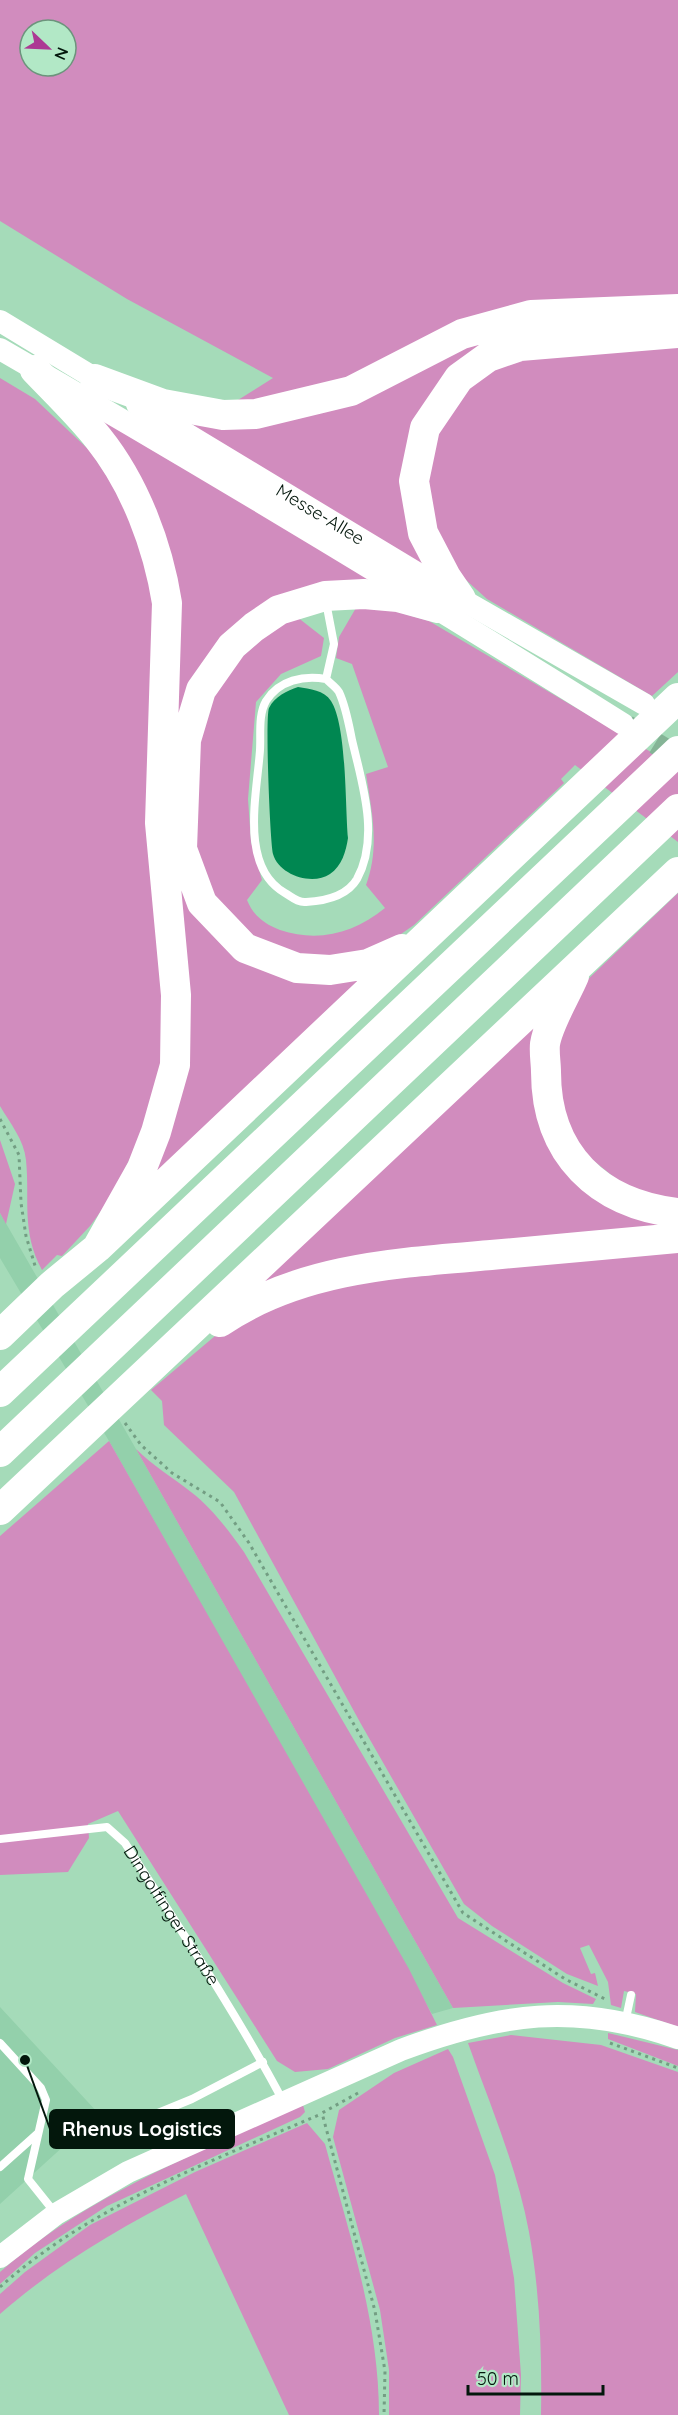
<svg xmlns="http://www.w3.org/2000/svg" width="678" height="2415" font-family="Quicksand,sans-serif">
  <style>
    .built { fill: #93d0ab }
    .green { fill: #d18cbe; fill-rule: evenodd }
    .water { fill: #008751 }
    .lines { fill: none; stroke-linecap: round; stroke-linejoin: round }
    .secondary-tunnel { stroke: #85b496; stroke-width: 22; stroke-dasharray: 22 11; stroke-linecap: butt }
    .path { stroke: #739e83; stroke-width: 3; stroke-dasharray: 3 4.5; stroke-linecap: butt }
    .lane { stroke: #fff; stroke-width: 8 }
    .secondary { stroke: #fff; stroke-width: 22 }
    .highway { stroke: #fff; stroke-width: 30 }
    .labels { text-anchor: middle; stroke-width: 6; stroke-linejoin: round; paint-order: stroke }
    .street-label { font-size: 18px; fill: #03170c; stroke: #b2e8c6 }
    .leader { fill: none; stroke: #03170c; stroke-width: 2 }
    .callout-dot { fill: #03170c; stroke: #b2e8c6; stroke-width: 2 }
    .callout { fill: #03170c; stroke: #03170c; stroke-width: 2 }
    .callout-label { font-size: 20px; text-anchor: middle; font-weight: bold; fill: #fff }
  </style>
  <rect width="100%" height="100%" fill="#a5dbb9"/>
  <path class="built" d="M 0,1213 L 136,1449 L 453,2008 L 432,2014 L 109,1441 L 0,1258 Z
    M 0,2007 L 99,2114 L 0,2204 Z"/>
  <path class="green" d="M 0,0 L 678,0 L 678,298 L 553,303 L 349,382 L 230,405 L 273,378 L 127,299 L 0,221 ZM 30,30 L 66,30 L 66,66 L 30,66 Z
    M 563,331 L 426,407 L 423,567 L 280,482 L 179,416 L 201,419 L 451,349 Z
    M 678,340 L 678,672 L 652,696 L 487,599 L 456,571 L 439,548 L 422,480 L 450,400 L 517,354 Z
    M 0,378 L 35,399 L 90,451 L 118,493 L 136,531 L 156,607 L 165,998 L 161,1071 L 148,1122 L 110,1199 L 90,1226 L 62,1256 L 57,1255 L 42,1270 C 21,1231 30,1200 26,1160 C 24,1140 10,1123 0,1106 Z
    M 88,410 L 385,586 L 231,634 L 173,813 L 224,938 L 371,969 L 141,1193 L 158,1147 L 176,634 Z
    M 360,601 L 429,621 L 678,768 L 678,842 L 575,765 L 561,779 L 564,783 L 414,925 L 378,950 L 324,961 L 244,936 L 198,874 L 192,746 L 214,681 L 292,613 L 324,638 L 321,656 L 281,674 L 256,702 L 248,799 L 251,842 L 262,880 L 247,900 C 253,915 264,924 280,930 C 319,943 354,933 385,908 L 366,885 C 380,847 372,813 366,774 L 388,767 L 352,664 L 336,658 L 339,637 Z
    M 678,893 L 678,1206 L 649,1202 L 578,1156 L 550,1071 L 571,1000 L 582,985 Z
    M 551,1004 L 542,1119 L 678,1229 L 245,1299 Z
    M 0,1140 L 15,1184 L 6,1224 L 0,1213 Z
    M 678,1245 L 678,2027 L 635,2012 L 636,1994 L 624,1991 L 621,2008 L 611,2005 L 608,1982 L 589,1945 L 580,1948 L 591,1974 L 595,1973 L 598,1986 L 567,1974 L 492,1926 L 464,1904 L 361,1724 L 234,1492 L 164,1425 L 162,1401 L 151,1390 L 215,1336 L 246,1317 L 308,1289 Z
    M 109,1441 L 409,1969 L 437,2025 L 395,2038 L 328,2069 L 295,2072 L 277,2061 L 118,1811 L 88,1824 L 89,1838 L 68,1872 L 0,1875 L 0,1536 Z
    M 136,1449 C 153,1466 172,1477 191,1492 C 213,1509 228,1530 244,1552 L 458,1918 L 563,1983 L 596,1999 L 593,2004 L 558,2002 L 453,2008 Z
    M 608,2033 L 678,2050 L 678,2066 L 608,2039 Z
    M 511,2035 L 601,2045 L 678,2072 L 678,2415 L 541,2415 C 542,2354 540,2292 529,2232 C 517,2167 490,2105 468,2043 Z
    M 448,2049 L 453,2057 L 495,2175 L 514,2278 L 521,2375 L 520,2415 L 389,2415 L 389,2370 L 380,2310 L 333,2137 L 339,2110 L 394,2073 Z
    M 303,2105 L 305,2112 L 300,2117 L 107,2206 L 35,2253 L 0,2284 L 0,2272 C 88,2195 198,2153 303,2105 Z
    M 307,2123 L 325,2144 C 349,2233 379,2322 379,2415 L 289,2415 L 186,2194 C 119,2228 56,2265 0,2314 L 0,2294 L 25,2272 L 90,2225 L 195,2172 Z"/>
  <path class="water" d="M 298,687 C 310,689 324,690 331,701 C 347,726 345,806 348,838 C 346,851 342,866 330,874 C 312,886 279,875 273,854 C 270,842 265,717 269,708 C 275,696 287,691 298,687 Z"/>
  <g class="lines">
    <path class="secondary-tunnel" d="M 627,726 L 678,757"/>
    <path class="path" d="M 0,1119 L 19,1155 L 21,1203 L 26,1236 L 36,1269
      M 125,1423 L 141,1445 L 172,1473 L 220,1502 L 249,1543 L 463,1913 L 565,1979 L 605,1999
      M 610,2043 L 678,2068
      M 358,2093 L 322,2113 L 375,2311 L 385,2371 L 384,2415
      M 0,2287 C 92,2205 210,2162 321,2114"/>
    <g class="lane">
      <path d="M 326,602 L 334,644 L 326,679 C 330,683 336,687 339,692 C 346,707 349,725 352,740 C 362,783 380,837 357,879 C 347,896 324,901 306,902 C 298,903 292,897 285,893 C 239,867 257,794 260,750 C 261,734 258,715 266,701 C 279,680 304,675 326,679"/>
      <path id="s1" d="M 0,1839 L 107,1827 L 125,1843 C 179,1928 236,2012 283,2101"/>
      <path d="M 625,2023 L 631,1995"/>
      <path d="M 0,2043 L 41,2088 L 46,2100 L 28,2179 L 56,2214"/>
      <path d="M 78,2118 L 153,2115 L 192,2099 L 263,2062"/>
      <path d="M 0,2167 L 37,2134"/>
    </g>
    <g class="secondary">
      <path d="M 0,321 L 109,387"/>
      <path d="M 0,349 C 210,470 417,595 623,724"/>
      <path id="s2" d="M 137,404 L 440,587 L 644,704"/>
      <path d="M 0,2257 L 56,2214 L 128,2172 L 401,2050 C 500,2013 575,2002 678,2038"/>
    </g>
    <path class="highway" d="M 35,370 C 56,392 79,414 98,438 C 135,484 158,546 167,603 L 160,823 L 176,995 L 175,1065 L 156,1132 L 142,1168 L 97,1248
      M 95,379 L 163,404 L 223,415 L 256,414 L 351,391 L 462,334 L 531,315 L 678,309
      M 461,599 L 446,577 L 423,533 L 414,481 L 425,428 L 459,378 L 488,357 L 520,346 L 678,333
      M 402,949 L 368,964 L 330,970 L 297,968 L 245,948 L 202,903 L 182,849 L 186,740 L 201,690 L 232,646 L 254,627 L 279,610 L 325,596 L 364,594 L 398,597 L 438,608
      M 574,976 C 566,995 548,1024 545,1044 C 544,1053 546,1063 546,1072 C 546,1154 598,1204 678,1213
      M 220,1322 C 300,1268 397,1263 491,1255 C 553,1249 616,1244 678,1238
      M 0,1335 L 52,1285 L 97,1248 L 678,698
      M 0,1392 L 678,751
      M 0,1452 L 678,809
      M 0,1510 L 678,872"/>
  </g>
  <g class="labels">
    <g class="street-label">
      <text dy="6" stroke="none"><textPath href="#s2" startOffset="214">Messe-Allee</textPath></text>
      <text dy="6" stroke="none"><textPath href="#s1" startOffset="218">Dingolfinger Straße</textPath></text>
    </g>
  </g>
  <path class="leader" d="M25 2060L50 2129"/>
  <circle class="callout-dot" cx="25" cy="2060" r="6"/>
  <rect class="callout" x="50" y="2110" width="184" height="38" rx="6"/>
  <g class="callout-label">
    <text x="142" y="2136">Rhenus Logistics</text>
  </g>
  <g transform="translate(48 48) rotate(113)"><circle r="28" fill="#b2e8c6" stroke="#6c947c" stroke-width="1.5"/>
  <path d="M0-4.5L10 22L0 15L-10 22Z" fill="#ac3993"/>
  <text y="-9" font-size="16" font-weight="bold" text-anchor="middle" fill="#03170c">N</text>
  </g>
  <path d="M468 2385v9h135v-9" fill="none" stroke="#03170c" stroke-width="3"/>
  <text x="477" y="2385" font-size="18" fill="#03170c" stroke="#b2e8c6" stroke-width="4.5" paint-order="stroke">50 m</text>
</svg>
